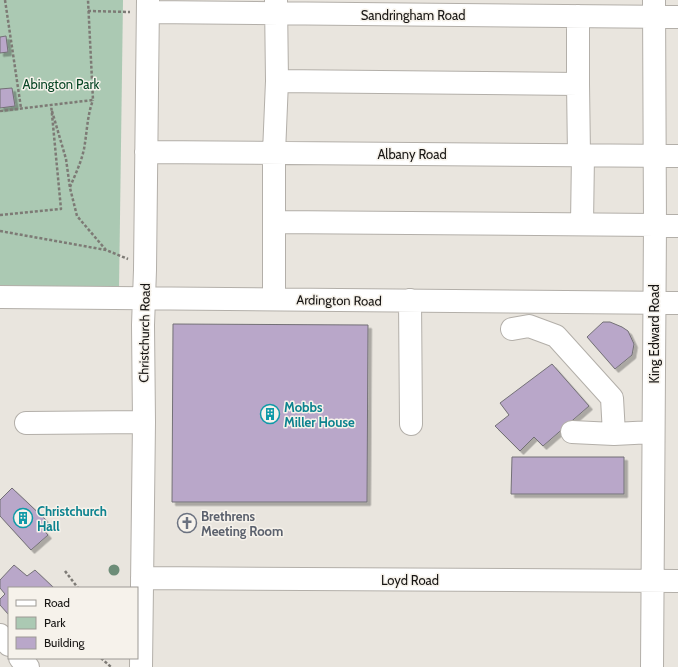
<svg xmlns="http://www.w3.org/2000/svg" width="678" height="667" font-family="Cabin,sans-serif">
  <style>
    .green { fill: #abc9b3 }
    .building { fill: #b9a7c9; stroke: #737076; filter: url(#shadow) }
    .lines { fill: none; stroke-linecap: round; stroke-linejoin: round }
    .minor-casing { stroke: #b3afa9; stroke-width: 24 }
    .major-casing { stroke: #b3afa9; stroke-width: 24 }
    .path { stroke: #7d7a75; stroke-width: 2.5; stroke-dasharray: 3 2; stroke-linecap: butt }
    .minor { stroke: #fff; stroke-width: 22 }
    .major { stroke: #fff; stroke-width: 22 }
    .tree { fill: #6d8d78 }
    .labels { text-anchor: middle; stroke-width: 3; stroke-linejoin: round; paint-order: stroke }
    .street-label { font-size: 13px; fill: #171513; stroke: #f6f2eb }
    .park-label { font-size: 13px; fill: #074524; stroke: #f6f2eb }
    .culture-label { font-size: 13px; font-weight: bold; fill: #0d838f; stroke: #f6f2eb; text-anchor: start }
    .worship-label { font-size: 13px; font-weight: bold; fill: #5b616d; stroke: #f6f2eb; text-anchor: start }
  </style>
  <defs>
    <filter id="shadow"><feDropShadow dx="3.5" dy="3.5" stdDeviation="0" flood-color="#0004"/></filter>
  </defs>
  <rect width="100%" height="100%" fill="#e9e5de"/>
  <path class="green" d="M 0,0 L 123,0 L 119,290 L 0,288 Z"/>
  <path class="building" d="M 6,36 L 8,52 L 0,53 L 0,37 Z
    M 12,88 L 15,106 L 0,108 L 0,89 Z
    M 603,322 L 610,322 L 622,327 L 628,331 L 634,344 L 632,355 L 615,369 L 587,337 Z
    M 173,324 L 368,325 L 367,502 L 172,502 Z
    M 552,364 L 589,406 L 543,446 L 534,437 L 520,451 L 495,426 L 509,415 L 500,403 Z
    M 512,457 L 624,457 L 624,494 L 511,494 Z
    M 12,488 L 47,521 L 40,526 L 48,535 L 31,550 L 0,516 L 0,500 Z
    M 14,565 L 27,576 L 35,570 L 54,588 L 9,588 L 9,615 L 0,605 L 0,599 L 5,594 L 0,588 L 0,580 Z"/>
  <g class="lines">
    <defs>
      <path id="minor" d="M 276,0 L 277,81
        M 148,12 L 678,17
        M 578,84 L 579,155
        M 146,152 L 678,156
        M 274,222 L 655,225
        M 582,224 L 583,155
        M 655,226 L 678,226
        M 0,297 L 678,303
        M 274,299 L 274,153 L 277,81 L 578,84 L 578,16
        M 410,300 L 411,424
        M 512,329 L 529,326 L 556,336 L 612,398 L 614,434
        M 26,423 L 144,422
        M 572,432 L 614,434 L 653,432
        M 142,578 L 678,581
        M 141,667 L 144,422 L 143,325 L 145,270 L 148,0
        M 652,667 L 655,225 L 654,0"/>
      <path id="major" d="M 0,635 L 9,645
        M 20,658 L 28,667"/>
    </defs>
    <use href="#minor" class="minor-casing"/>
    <use href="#major" class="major-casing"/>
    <path class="path" d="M 5,0 L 21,108
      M 88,11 L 130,12
      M 0,111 L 93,100 L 88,0
      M 52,111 L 66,159 L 70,188 L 77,216 L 106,250
      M 70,187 C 75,175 81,163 84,149 C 87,133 87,116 93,100
      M 0,215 L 61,209 L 51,104
      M 0,231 L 106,250 L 128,259
      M 65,571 L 78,588
      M 101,658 L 111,667"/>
    <use href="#minor" class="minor"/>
    <use href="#major" class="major"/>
  </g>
  <circle class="tree" cx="114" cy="570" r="5.5"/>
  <defs>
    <symbol id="building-ring" viewBox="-11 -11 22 22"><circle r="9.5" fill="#f6f2eb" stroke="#0f9aa8" stroke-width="1.5"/><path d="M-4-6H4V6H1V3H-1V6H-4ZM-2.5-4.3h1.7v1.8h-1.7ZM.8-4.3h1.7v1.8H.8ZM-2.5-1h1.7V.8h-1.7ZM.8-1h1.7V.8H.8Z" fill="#0f9aa8"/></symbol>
    <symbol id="church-ring" viewBox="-11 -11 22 22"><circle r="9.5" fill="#f6f2eb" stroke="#6b7280" stroke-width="1.5"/><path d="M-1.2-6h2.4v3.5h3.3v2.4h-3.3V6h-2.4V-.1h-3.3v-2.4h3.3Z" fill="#6b7280"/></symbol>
  </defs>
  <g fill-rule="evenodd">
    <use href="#building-ring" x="259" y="403" width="22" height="22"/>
    <use href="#building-ring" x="12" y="507" width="22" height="22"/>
    <use href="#church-ring" x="176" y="512" width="22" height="22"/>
  </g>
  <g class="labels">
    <g class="street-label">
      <text x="413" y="20">Sandringham Road</text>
      <text x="412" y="159">Albany Road</text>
      <text transform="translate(339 300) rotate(1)" y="5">Ardington Road</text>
      <text transform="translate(144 333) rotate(-89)" y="5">Christchurch Road</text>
      <text transform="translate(654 334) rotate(-90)" y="5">King Edward Road</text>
      <text x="410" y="585">Loyd Road</text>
    </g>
    <g class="park-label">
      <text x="61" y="89">Abington Park</text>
    </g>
    <g class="culture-label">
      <text x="284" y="412">Mobbs<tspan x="284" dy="15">Miller House</tspan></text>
      <text x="37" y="516">Christchurch<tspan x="37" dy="15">Hall</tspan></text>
    </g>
    <g class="worship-label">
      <text x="201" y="521">Brethrens<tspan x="201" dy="15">Meeting Room</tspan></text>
    </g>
  </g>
  <rect x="8" y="587" width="130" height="72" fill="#f6f2eb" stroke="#9d9a95"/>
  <rect x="16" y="600" width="20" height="6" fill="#ffffff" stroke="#9d9a95"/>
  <text x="44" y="607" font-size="12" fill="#171513">Road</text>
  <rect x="16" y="617" width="20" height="12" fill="#abc9b3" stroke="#9d9a95"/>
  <text x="44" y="627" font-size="12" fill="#171513">Park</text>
  <rect x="16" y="637" width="20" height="12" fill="#b9a7c9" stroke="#9d9a95"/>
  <text x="44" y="647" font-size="12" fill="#171513">Building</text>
</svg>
